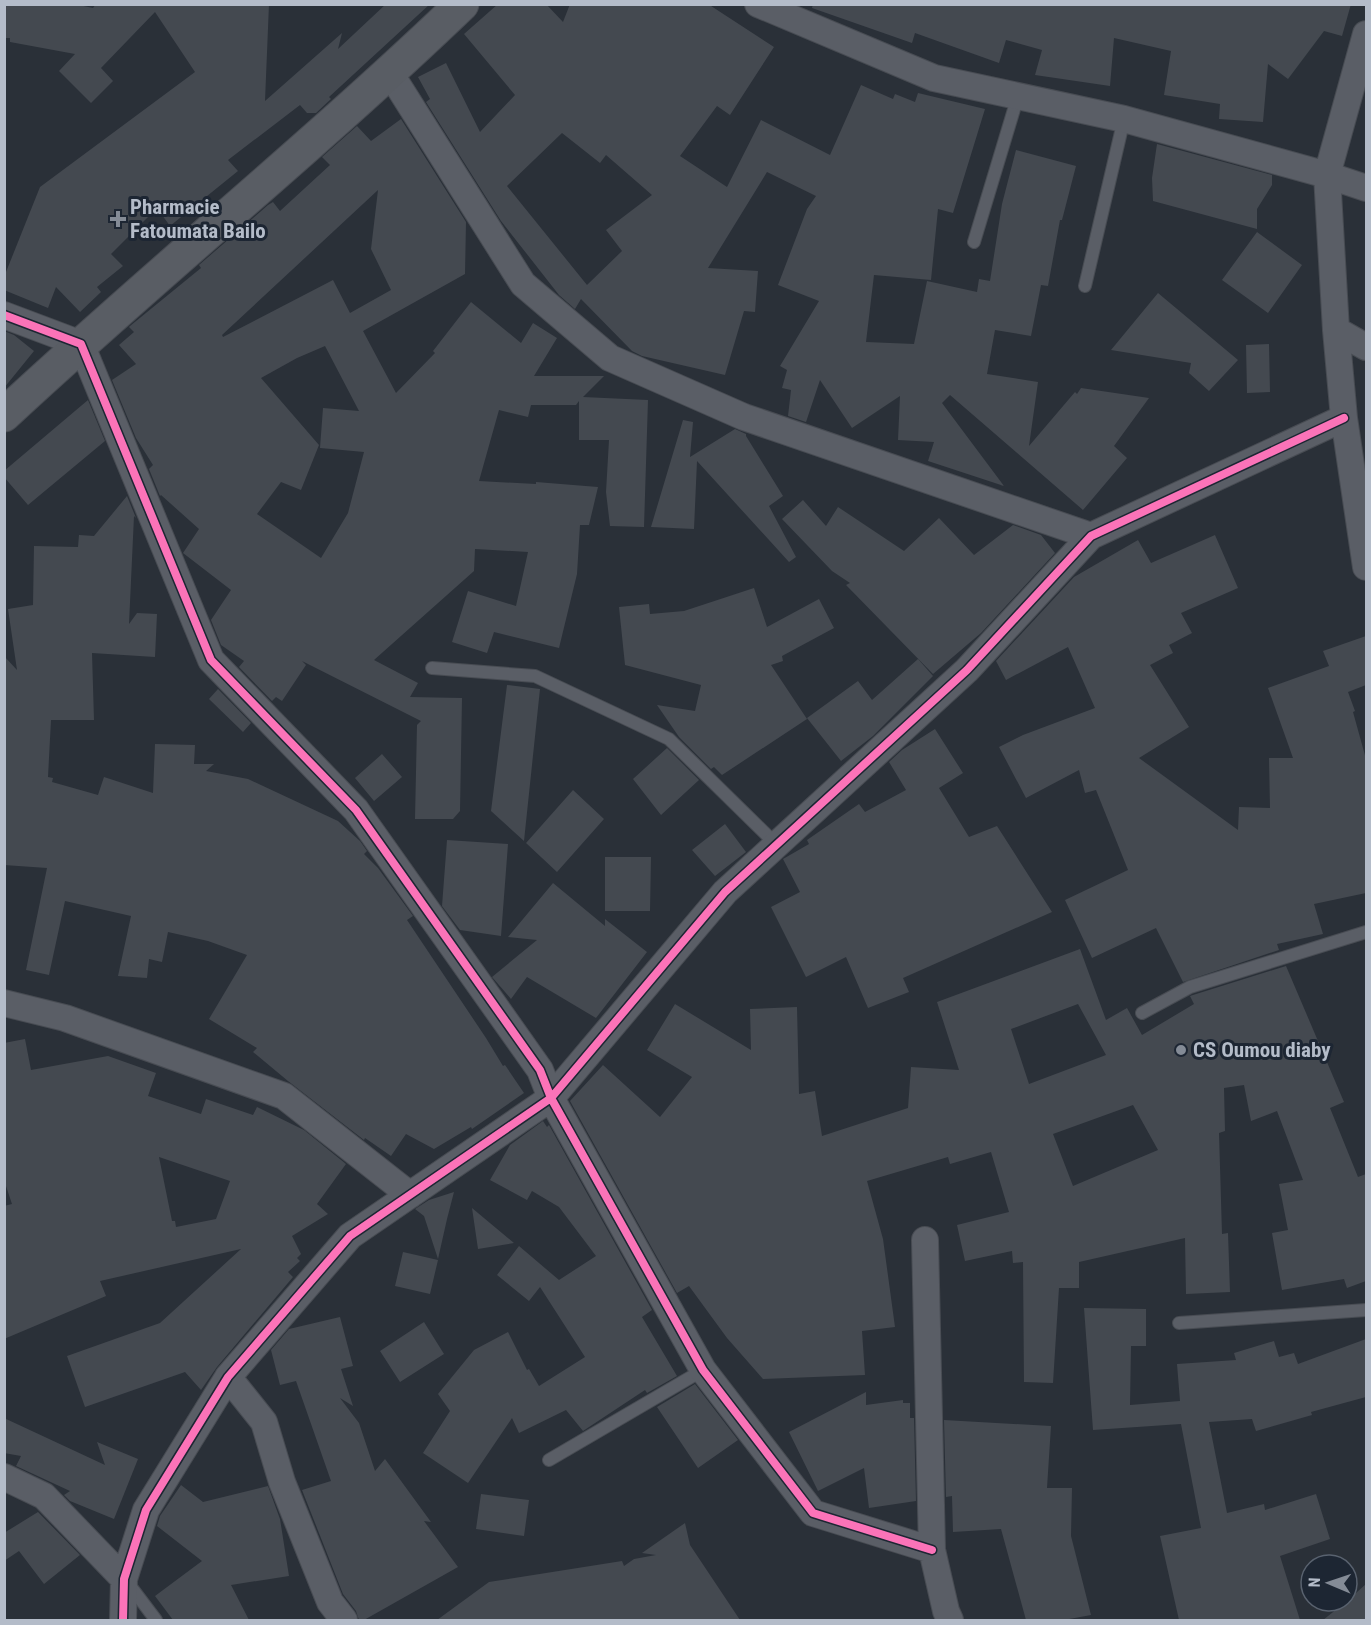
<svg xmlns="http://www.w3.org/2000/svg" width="1371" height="1625" font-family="'Roboto Condensed',sans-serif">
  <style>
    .building { fill: #444950; fill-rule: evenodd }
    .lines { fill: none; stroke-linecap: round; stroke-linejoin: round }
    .lane-casing { stroke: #484c53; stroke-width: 14 }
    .street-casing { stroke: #484c53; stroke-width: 28 }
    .secondary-casing { stroke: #484c53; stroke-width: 35 }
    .lane { stroke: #5a5e66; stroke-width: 12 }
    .street { stroke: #5a5e66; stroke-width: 26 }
    .secondary { stroke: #595d64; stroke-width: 33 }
    .cycleway-casing { stroke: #1d2633; stroke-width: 11 }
    .cycleway { stroke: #fb73b8; stroke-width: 8 }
    .poi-dot { fill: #848b96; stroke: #1d2633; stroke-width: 2 }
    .labels { text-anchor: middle; stroke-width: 6; stroke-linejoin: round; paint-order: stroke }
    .poi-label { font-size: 21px; font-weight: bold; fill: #b4bcc9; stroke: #1d2633; text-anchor: start }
  </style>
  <rect width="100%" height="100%" fill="#2a3038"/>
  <path class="building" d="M 4,4 L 74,4 L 93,8 L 96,4 L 269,4 L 265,101 L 342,33 L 338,49 L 386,4 L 430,4 L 329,97 L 331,99 L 316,113 L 307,113 L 300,105 L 228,160 L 238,171 L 170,226 L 157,208 L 111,254 L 123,266 L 97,287 L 101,292 L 80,312 L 56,287 L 48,308 L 4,290 L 4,277 L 40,187 L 195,72 L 155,12 L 101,68 L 113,81 L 91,103 L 59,71 L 75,54 L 10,42 L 10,38 L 4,38 Z
    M 498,4 L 546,4 L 563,22 L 570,4 L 708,4 L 774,47 L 730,115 L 717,106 L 680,156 L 727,187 L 761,120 L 830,155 L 861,85 L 893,99 L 895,94 L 915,102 L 918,93 L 985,109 L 953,213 L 938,209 L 931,280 L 874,275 L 866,342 L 914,344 L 927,281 L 977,292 L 979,279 L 990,281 L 1002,204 L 1016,150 L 1076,166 L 1062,220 L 1060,220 L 1048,286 L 1041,285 L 1031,336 L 995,330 L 987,374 L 1038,382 L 1029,446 L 1075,392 L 1077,394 L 1081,388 L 1149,398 L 1114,446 L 1127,458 L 1083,510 L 950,395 L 942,403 L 1004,486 L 928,461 L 934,442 L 898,440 L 900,396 L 852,428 L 820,380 L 806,422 L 788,416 L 791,390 L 782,388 L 787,370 L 780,366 L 819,301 L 778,285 L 807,209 L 816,196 L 767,172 L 708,268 L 758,271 L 755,312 L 744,311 L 725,375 L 642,356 L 632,351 L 581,299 L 575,309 L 559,295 L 501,221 L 426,102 L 430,99 L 418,77 L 446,63 L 480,132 L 515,95 L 464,34 ZM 562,133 L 600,163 L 606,155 L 652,195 L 606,230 L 622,251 L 587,285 L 507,186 Z
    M 813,4 L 1351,4 L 1342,36 L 1324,31 L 1288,79 L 1268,64 L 1263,122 L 1219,119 L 1220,104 L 1164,95 L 1171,51 L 1114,38 L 1110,86 L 1035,75 L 1042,50 L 1006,40 L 999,63 L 915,33 L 912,43 L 812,8 Z
    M 401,119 L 466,222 L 465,274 L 363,331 L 396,393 L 435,353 L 433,351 L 471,302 L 521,343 L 533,323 L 557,338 L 534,376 L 604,376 L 583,397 L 648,400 L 644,527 L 610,526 L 606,492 L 609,440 L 579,440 L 579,401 L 576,405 L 531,405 L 528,417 L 499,410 L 479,481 L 536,484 L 536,482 L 598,487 L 589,525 L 580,525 L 577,574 L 559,648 L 494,632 L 487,653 L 452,642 L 468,591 L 516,606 L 528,552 L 475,549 L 474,571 L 374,660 L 418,683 L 410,697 L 462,698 L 460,811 L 453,819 L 415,819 L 417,725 L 421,721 L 302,661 L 306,665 L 282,701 L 276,697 L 272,701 L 239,667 L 244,661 L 221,645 L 211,620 L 231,590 L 183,553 L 199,529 L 161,495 L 160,496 L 149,469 L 153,465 L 136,438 L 112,380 L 136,364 L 119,345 L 134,332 L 129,327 L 130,326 L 201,268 L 199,265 L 268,205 L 273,202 L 280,211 L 330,165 L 322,157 L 357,126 L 371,141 ZM 378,190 L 371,249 L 391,290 L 350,313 L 333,280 L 223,337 L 222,335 ZM 325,346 L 359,411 L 323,408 L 320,448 L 364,452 L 348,513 L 321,558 L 257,514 L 281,482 L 301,490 L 319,445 L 261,378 L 297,358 Z
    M 1157,144 L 1272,175 L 1272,185 L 1257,209 L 1257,229 L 1153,201 L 1152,178 Z
    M 1257,232 L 1302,265 L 1268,313 L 1222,280 Z
    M 1158,293 L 1238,360 L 1209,391 L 1189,373 L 1191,363 L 1111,350 Z
    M 4,331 L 14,335 L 34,351 L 4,388 Z
    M 1269,344 L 1270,392 L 1247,393 L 1246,345 Z
    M 88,400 L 105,441 L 28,505 L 4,477 L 4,471 Z
    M 683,420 L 693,422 L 690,457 L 735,429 L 746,434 L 746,436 L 783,496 L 769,506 L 796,557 L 789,562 L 697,461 L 694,529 L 651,527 Z
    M 127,496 L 136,518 L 134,516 L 129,624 L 137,613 L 157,614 L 155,657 L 92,653 L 94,720 L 51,720 L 48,777 L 53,778 L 52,782 L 98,795 L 104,777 L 153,793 L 155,744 L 195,745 L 194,764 L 214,764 L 206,771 L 248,779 L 338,821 L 360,841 L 367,851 L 364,854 L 378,868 L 413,916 L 407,920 L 486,1038 L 503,1066 L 505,1065 L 524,1093 L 472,1129 L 471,1127 L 434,1149 L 406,1134 L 391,1156 L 365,1138 L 364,1140 L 288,1081 L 253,1052 L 257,1048 L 209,1019 L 247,955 L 208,941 L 168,932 L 162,962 L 149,959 L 147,978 L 118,976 L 131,916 L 65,901 L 49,975 L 26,970 L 47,868 L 4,865 L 4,656 L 17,670 L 8,609 L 33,605 L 34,546 L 78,547 L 79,535 L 94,536 Z
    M 803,500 L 826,526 L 838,507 L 904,551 L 939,518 L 974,555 L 1013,525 L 1041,535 L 1055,553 L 981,633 L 933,674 L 846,585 L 850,583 L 832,571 L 782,519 Z
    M 1215,535 L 1238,588 L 1181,613 L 1192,633 L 1169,645 L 1173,653 L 1150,665 L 1189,727 L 1139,758 L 1238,830 L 1239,807 L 1270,808 L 1269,758 L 1293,758 L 1268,688 L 1329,666 L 1323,651 L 1366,636 L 1366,685 L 1348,692 L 1355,711 L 1353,712 L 1366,759 L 1366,893 L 1314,904 L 1323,934 L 1277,944 L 1279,950 L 1183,982 L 1156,928 L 1092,958 L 1065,900 L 1128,870 L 1096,790 L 1085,793 L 1079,770 L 1026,798 L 999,747 L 1023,735 L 1095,708 L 1068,647 L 1006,680 L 996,661 L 1074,577 L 1138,540 L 1151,563 Z
    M 754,588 L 767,627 L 819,599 L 834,628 L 782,656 L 783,661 L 771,665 L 807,719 L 722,775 L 714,767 L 711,769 L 679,737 L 657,705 L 695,711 L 701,685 L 625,665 L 619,607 L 649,604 L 650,614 L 684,611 Z
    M 918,659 L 933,676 L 873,736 L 841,761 L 807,718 L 858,681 L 872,700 Z
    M 507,685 L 540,689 L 524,841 L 491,811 Z
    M 218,689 L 251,723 L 243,732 L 209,699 Z
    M 935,729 L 963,773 L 939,788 L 969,837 L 997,826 L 1052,912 L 903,978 L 909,992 L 868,1008 L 846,957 L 806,977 L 771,907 L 800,892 L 783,859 L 809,844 L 807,840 L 859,804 L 865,812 L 906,790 L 889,762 L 902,750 Z
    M 667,748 L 699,780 L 661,815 L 633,779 Z
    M 382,754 L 402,777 L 374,801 L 355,778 Z
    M 573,790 L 604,819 L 557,872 L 526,843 Z
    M 725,824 L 746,852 L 715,876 L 692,850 Z
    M 447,840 L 508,844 L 501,936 L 460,930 L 442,906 Z
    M 605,857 L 651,857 L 650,911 L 605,911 Z
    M 553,883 L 605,926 L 605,919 L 647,952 L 596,1018 L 527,977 L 511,999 L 492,977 L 537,940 L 508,937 Z
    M 1080,949 L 1106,1020 L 1127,1008 L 1142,1035 L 1194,1004 L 1190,996 L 1193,995 L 1286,966 L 1344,1102 L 1330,1108 L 1358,1177 L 1366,1174 L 1366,1281 L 1347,1288 L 1344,1279 L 1282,1290 L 1272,1233 L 1288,1230 L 1279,1184 L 1303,1180 L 1277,1111 L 1251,1121 L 1244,1085 L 1224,1088 L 1225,1131 L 1219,1133 L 1222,1234 L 1228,1233 L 1230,1292 L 1186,1294 L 1185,1238 L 1079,1262 L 1079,1288 L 1059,1288 L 1053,1383 L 1024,1382 L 1023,1262 L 1013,1263 L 1012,1251 L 965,1261 L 957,1225 L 1009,1212 L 991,1152 L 950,1164 L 948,1157 L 867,1181 L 883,1239 L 895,1327 L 862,1331 L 865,1375 L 763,1379 L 727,1338 L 689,1286 L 677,1293 L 570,1101 L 603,1065 L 660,1117 L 692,1077 L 647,1050 L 675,1004 L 751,1050 L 750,1009 L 797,1007 L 799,1094 L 815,1091 L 822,1136 L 908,1108 L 911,1067 L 959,1070 L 937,1002 ZM 1078,1004 L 1106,1055 L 1029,1084 L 1011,1029 ZM 1133,1105 L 1158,1150 L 1073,1186 L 1053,1134 Z
    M 25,1039 L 31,1070 L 108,1056 L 156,1073 L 148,1096 L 201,1114 L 206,1099 L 253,1115 L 257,1107 L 304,1130 L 346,1164 L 317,1204 L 328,1214 L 292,1236 L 301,1254 L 297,1258 L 300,1261 L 288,1272 L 293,1277 L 217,1367 L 201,1390 L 185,1372 L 85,1407 L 67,1356 L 160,1323 L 241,1249 L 100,1281 L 106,1296 L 4,1339 L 4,1206 L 12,1204 L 4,1180 L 4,1043 ZM 159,1157 L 230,1181 L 216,1219 L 176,1227 L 175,1221 L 172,1221 Z
    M 543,1121 L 547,1127 L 549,1125 L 652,1310 L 642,1317 L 677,1376 L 647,1393 L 645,1390 L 583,1431 L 566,1410 L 519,1433 L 512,1418 L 468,1483 L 423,1453 L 450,1411 L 438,1394 L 474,1350 L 508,1332 L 527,1370 L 529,1369 L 539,1386 L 585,1357 L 540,1287 L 529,1301 L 497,1275 L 519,1246 L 559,1280 L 596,1256 L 559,1207 L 532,1191 L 527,1200 L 490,1180 L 510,1145 Z
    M 454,1192 L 447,1219 L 438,1259 L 424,1216 L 415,1209 L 429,1200 Z
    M 472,1208 L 514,1243 L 478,1249 Z
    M 403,1252 L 438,1260 L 430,1294 L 395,1286 Z
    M 1084,1308 L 1146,1309 L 1146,1346 L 1131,1346 L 1130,1405 L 1180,1401 L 1177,1364 L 1236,1360 L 1234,1353 L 1274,1341 L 1279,1357 L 1294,1353 L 1298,1364 L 1366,1339 L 1366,1397 L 1311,1412 L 1312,1415 L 1256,1431 L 1252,1419 L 1209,1422 L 1227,1513 L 1264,1504 L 1265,1510 L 1316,1494 L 1330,1539 L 1280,1556 L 1300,1620 L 1179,1620 L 1160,1536 L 1201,1528 L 1181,1424 L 1093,1430 Z
    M 340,1317 L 353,1366 L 341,1369 L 353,1406 L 340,1398 L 359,1423 L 375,1471 L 385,1459 L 431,1522 L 424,1521 L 458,1567 L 364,1620 L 359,1620 L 356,1611 L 343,1594 L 302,1490 L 331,1481 L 296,1381 L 280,1385 L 271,1350 L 289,1329 Z
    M 424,1322 L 444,1354 L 400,1382 L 380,1351 Z
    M 695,1384 L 738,1440 L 698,1468 L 657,1407 Z
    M 866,1392 L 866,1405 L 903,1400 L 903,1403 L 910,1403 L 910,1418 L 914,1418 L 916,1501 L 869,1508 L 864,1468 L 818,1491 L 789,1432 Z
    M 4,1418 L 105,1465 L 97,1442 L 138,1459 L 114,1519 L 70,1501 L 64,1495 L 70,1491 L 16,1466 L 21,1456 L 4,1453 Z
    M 944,1420 L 1051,1426 L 1047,1488 L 1072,1488 L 1071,1536 L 1091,1615 L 1064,1620 L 1026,1620 L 1001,1529 L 953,1532 L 952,1496 L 946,1497 Z
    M 181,1485 L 203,1502 L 268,1486 L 280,1519 L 289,1576 L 231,1585 L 249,1620 L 173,1620 L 155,1596 L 202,1561 L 157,1526 L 160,1516 Z
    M 481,1494 L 529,1500 L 524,1536 L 476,1529 Z
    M 38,1512 L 80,1555 L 44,1584 L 19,1551 L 4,1561 L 4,1533 Z
    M 685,1523 L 690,1545 L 740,1620 L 437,1620 L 489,1582 L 622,1561 L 624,1566 L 634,1559 L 656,1555 L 642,1553 Z
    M 1366,1584 L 1366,1620 L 1323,1620 L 1347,1601 Z"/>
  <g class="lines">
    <defs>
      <path id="lane" d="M 974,242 L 1018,96
        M 1085,286 L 1124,119
        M 432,668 L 535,676 L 669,739 L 776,844
        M 1142,1013 L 1190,987 L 1366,932
        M 1179,1323 L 1366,1310
        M 549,1460 L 703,1370
        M 128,1583 L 156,1620"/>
      <path id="street" d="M 758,4 L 934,78 L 1124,119 L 1327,175 L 1366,188
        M 1366,34 L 1327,175 L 1336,330 L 1344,418 L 1366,567
        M 390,73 L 523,284 L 610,358 L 744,417 L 1091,536
        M 4,315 L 81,344 L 211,660 L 356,810 L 540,1070 L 551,1098 L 703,1370 L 813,1513 L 932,1550
        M 1336,330 L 1366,347
        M 4,1003 L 65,1018 L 284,1096 L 410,1195
        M 925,1240 L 932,1550 L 946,1611 L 950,1620
        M 228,1377 L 264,1422 L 282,1482 L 330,1602 L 344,1620
        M 4,1477 L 44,1496 L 124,1579
        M 123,1620 L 124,1579 L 146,1510 L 228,1377 L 350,1236 L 551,1098 L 725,892 L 967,670 L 1091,536 L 1344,418"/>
      <path id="secondary" d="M 4,415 C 154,275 314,146 462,4"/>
    </defs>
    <use href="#lane" class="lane-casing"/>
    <use href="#street" class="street-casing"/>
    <use href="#secondary" class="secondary-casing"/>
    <use href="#lane" class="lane"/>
    <use href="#street" class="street"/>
    <use href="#secondary" class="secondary"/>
    <defs>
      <path id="cycleway" d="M 4,315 L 81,344 L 211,660 L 356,810 L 540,1070 L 551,1098 L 703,1370 L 813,1513 L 932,1550
        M 123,1620 L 124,1579 L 146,1510 L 228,1377 L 350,1236 L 551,1098 L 725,892 L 967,670 L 1091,536 L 1344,418"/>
    </defs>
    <use href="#cycleway" class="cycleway-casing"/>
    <use href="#cycleway" class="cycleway"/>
  </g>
  <g class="poi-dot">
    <path d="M115 210h6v6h6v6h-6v6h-6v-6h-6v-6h6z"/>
    <circle cx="1181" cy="1050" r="6"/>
  </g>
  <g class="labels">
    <g class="poi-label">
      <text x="130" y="214">Pharmacie<tspan x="130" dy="24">Fatoumata Bailo</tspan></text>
      <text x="1193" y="1057">CS Oumou diaby</text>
    </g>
  </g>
  <rect width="1371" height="1625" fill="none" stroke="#b4bcc9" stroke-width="12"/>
  <g transform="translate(1329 1583) rotate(272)"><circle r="28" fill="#1d2633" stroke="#59626f" stroke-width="1.5"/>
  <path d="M0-4.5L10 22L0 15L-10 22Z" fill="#848b96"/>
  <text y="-9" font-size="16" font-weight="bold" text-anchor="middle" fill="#b4bcc9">N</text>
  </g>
</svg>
